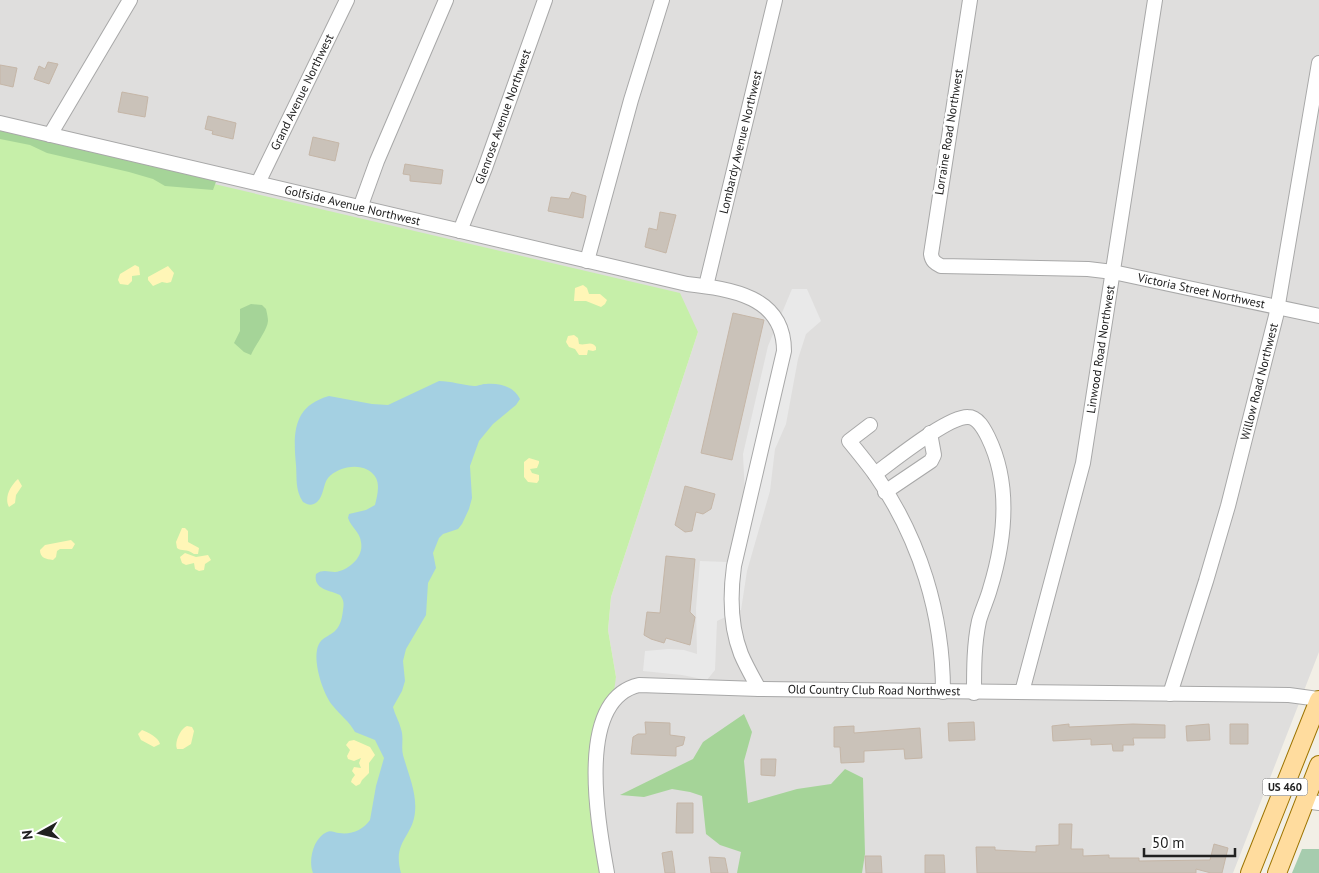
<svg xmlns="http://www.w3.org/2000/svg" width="1319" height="873" font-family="'PT Sans',sans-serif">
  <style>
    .residential { fill: #dfdedd }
    .grass { fill: #c6efa9 }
    .forest { fill: #a5d498 }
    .sand { fill: #fff6b7 }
    .cemetery { fill: #a6ccae }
    .parking { fill: #e9e9e9 }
    .water { fill: #a4d0e2 }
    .building { fill: #cac2b9; stroke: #c5b6a7 }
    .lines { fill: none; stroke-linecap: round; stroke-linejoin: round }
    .minor-casing { stroke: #a8a8a8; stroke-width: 16 }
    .major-casing { stroke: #9d7400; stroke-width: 20 }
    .minor { stroke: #fff; stroke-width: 14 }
    .major { stroke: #ffdc9e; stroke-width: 18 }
    .labels { text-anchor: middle; stroke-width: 5; stroke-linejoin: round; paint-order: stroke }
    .shield { fill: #fff; stroke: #646464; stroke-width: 1 }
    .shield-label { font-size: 11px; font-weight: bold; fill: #212121 }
    .street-label { font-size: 12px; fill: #212121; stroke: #fff }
  </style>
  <rect width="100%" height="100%" fill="#f2efe6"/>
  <path class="residential" d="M 0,0 L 1319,0 L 1319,652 L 1233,873 L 600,873 L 592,816 L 590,769 L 616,677 L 608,630 L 611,597 L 698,332 L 0,134 Z"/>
  <path class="grass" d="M 0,134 L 680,293 L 698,332 L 611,597 L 608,630 L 616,677 L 614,691 L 604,708 L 592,816 L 600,873 L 0,873 Z"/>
  <path class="forest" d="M 0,129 L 217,179 L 213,190 L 165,186 L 153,179 L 129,172 L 47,153 L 30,145 L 0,139 Z
    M 251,304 L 262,305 L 266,309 C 267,313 268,318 268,321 C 267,331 255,345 251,355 L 244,352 L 234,343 L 240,331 L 240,309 Z
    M 744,714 L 752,732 L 744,761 L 748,803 L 797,789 L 831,784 L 845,769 L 863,778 L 865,854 L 862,873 L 737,873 L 741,852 L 720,845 L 706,834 L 702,796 L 690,792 L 672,789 L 644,797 L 620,795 L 693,759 L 703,742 Z"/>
  <path class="sand" d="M 135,265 L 139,267 L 140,275 L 132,276 L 132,281 L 128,285 L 120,284 L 118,280 L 120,274 Z
    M 168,266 L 174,273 L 171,282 L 167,283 L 162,282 L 153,286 L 148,280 L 148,277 Z
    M 583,285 L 587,288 L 589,294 L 600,294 L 607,300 L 605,304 L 601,307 L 586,301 L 574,301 L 575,288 Z
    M 574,335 L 578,338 L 579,344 C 586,346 591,340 596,347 L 596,350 L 593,351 L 588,350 L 587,355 L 579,355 L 575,349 L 569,347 L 566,342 L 568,336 Z
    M 529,458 L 539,461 L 539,463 L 537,468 L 530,469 L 532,473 L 539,475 L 539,480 L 537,483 L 528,482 L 524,477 L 524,462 Z
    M 18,479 L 22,486 L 16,495 L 15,503 L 9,507 C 4,498 10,486 18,479 Z
    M 182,528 L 185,528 L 188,531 L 188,542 L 199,548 L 198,554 L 194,554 C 186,548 182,552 177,548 L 176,542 Z
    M 71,540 L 75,544 L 72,549 L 60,549 L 57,551 L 56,557 L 53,560 C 46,559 40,558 40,550 L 45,545 Z
    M 185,553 L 196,557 L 208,555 L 211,560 L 205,564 L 204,570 L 199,571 L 195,569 L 194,563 L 186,565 L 182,563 L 180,557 Z
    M 187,726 L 192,727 L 194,731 L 191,744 L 183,749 L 177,749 C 174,742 181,728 187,726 Z
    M 142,730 C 148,732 159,738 160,744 L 154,747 L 141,740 L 138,734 Z
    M 354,740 L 370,747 L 375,755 L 369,763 L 369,773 L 362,780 L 360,784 L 356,786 L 351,782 L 352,779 L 355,775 L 352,771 L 354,767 L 361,768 L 359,763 L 361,758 L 354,761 L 348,759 L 347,756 L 350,750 L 346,745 L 349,741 Z"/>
  <path class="cemetery" d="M 1302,849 L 1319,849 L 1319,873 L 1292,873 Z"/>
  <path class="parking" d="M 792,289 L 807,289 L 821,321 L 806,334 L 798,359 L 786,424 L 775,449 L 770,491 L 747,571 L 741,610 L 717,621 L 715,670 L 707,680 L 682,675 L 643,671 L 645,651 L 668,649 L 684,650 L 697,654 L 696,608 L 700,561 L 727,562 L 745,496 L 743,454 L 768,346 Z"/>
  <path class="water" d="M 439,381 C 451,381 462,385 474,386 C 479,386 481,384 486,384 C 499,383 514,386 520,399 L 516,405 L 493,424 L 479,441 L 470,466 L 472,498 L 469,509 L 462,524 L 458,529 L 443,534 L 439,538 L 433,553 L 436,568 L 428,583 L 426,615 L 406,649 L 403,661 L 405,681 L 402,691 L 393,707 C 395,715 399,721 401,729 C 404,737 401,747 403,755 C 408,773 417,793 415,812 C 413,837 392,841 401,873 L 313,873 C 308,861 313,838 327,832 C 331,830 335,833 339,833 C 351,835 363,830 370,820 L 376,786 L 384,758 L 375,740 L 355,732 C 349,721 341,716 333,706 C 323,694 314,665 317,650 C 320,637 327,638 335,631 C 341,625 342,618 343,610 C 344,604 344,600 340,595 C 330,590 313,590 316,574 C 323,569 328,572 335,572 C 349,570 364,557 361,542 C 360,532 351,527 348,518 L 349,514 L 366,510 L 375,505 C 377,497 380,486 376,478 C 367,461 339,465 328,478 C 323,484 324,496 317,502 C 312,506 308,505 303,502 C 295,490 297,478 296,465 C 293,433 293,406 329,396 L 372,404 L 388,405 Z"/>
  <path class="building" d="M 48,62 L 58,64 L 49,84 L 34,79 L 39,66 L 45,69 Z
    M 0,65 L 17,68 L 13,87 L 0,84 Z
    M 122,92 L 148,97 L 145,117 L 118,112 Z
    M 208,116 L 236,123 L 233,139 L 212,134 L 213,131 L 205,129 Z
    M 313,137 L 339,143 L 335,161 L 309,155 Z
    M 405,164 L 443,170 L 441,184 L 410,181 L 410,175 L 403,174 Z
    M 572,192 L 586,196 L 583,218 L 548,211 L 551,197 L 569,199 Z
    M 660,212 L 676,215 L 666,253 L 645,247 L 649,228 L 657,230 Z
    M 733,313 L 764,320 L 732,460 L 701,453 Z
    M 685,486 L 715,494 L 711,509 L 703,514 L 696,512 L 692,531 L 685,532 L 675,525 Z
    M 666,556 L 695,559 L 690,612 L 695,617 L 690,645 L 666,638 L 664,643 L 651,639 L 644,635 L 647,612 L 660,613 Z
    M 645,722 L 670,723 L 670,735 L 685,737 L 683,745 L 676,747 L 676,756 L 631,754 L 633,737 L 638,734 L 646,734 Z
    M 974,722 L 975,740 L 949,741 L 948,723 Z
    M 1069,724 L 1069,727 L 1133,724 L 1165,725 L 1165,738 L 1133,738 L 1134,745 L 1123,745 L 1123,751 L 1113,751 L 1112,744 L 1091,745 L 1091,739 L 1053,741 L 1052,726 Z
    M 1209,724 L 1210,740 L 1187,741 L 1186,726 Z
    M 1230,724 L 1248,724 L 1248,744 L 1230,744 Z
    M 854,726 L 854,733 L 920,728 L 922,758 L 905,759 L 904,749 L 864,751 L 864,762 L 841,763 L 840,747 L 834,747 L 834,727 Z
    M 761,759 L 776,759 L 775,776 L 761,775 Z
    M 677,803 L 693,803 L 693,833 L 676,833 Z
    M 1059,824 L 1072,824 L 1071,849 L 1083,849 L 1083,856 L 1109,855 L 1109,858 L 1139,858 L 1139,861 L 1210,860 L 1214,844 L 1228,848 L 1222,873 L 1211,873 L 1196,869 L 1196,873 L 977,873 L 976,847 L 995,847 L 995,850 L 1036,852 L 1036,846 L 1059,845 Z
    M 672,851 L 675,873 L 665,873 L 662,853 Z
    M 925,855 L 944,855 L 945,873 L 925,873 Z
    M 865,856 L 881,856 L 882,873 L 866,873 Z
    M 709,857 L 725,858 L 728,873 L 711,873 Z"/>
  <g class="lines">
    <defs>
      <g id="minor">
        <path id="s1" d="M 970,0 L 931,254 C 932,261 935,263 941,266 L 1088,269 L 1113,272 L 1319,316"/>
        <path id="s2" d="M 0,123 L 687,284 C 731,289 784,296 784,351 L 734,566 C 730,595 730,626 741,654 C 746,666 753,678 759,689"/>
        <path d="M 50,135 L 130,0"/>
        <path id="s3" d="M 258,183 L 347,0"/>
        <path d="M 360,208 L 377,161 L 446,0"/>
        <path id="s4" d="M 460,231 L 485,168 L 545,0"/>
        <path d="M 587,261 L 631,100 L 662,0"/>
        <path id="s5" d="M 706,286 L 775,0"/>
        <path d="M 870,425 L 849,441 C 858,452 867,463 875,474 C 920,539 943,614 943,692"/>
        <path d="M 875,474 C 893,461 948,416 968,417 C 978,417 984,429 988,437 C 1011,484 1005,540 990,589 C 987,600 982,610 979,621 C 974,644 974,669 974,693"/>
        <path d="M 885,492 L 931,461 L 934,455 L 930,433"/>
        <path id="s6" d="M 1022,692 L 1083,463 L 1155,0"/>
        <path id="s7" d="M 1170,694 L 1206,581 L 1228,506 L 1276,316 L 1319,63"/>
        <path d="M 1305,801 L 1319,803"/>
        <path id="s8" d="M 607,873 C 599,827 574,700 639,685 L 759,689 L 1289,695 L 1319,699"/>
      </g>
      <path id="major" d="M 1250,873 L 1319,700
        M 1277,873 L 1319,765"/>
    </defs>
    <use href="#minor" class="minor-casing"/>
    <use href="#major" class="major-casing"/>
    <use href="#minor" class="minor"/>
    <use href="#major" class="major"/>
  </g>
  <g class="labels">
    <rect class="shield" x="1262.5" y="778.5" width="45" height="17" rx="4"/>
    <g class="shield-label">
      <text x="1285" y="791">US 460</text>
    </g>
    <g class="street-label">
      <text dy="4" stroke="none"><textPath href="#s3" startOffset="101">Grand Avenue Northwest</textPath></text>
      <text dy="4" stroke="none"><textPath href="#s4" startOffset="122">Glenrose Avenue Northwest</textPath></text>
      <text transform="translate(949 132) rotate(-81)" y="4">Lorraine Road Northwest</text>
      <text dy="4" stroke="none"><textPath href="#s5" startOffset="148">Lombardy Avenue Northwest</textPath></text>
      <text dy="4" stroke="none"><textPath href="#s2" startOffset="362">Golfside Avenue Northwest</textPath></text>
      <text dy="4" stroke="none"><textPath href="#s1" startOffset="536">Victoria Street Northwest</textPath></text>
      <text dy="4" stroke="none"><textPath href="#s6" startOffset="352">Linwood Road Northwest</textPath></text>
      <text dy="4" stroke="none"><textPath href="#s7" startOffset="325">Willow Road Northwest</textPath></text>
      <text dy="4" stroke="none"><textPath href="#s8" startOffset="442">Old Country Club Road Northwest</textPath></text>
    </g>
  </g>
  <g transform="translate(40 833) rotate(262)" stroke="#ffffff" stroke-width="4" paint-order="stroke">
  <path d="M0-4L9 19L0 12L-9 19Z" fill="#212121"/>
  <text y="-8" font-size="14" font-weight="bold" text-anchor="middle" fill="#212121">N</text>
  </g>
  <path d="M1144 848v8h91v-8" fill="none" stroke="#212121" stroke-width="2.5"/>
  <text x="1152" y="848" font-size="15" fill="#212121" stroke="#ffffff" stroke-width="4" paint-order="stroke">50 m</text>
</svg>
